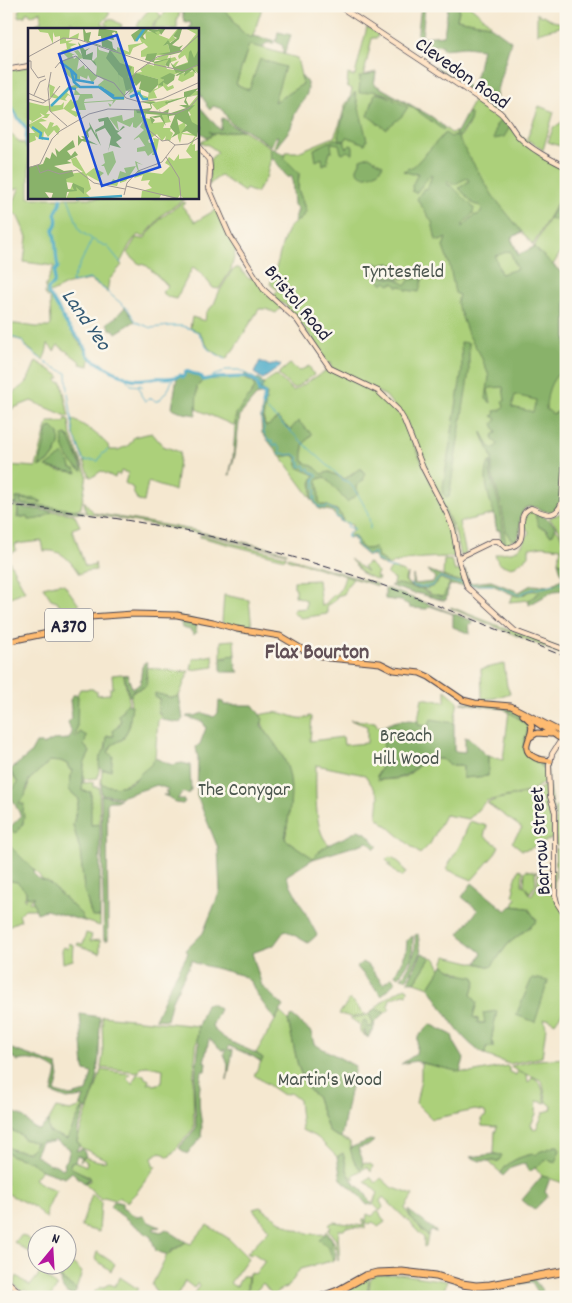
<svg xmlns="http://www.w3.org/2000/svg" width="572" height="1303" font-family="Dekko,sans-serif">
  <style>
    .green { fill: #acd07a; stroke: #67795a; fill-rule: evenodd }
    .forest { fill: #89b26a; stroke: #566a52; fill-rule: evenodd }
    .water { fill: #49aac8; stroke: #366682 }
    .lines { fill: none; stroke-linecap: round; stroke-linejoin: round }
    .stream { stroke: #49aac8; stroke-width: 1 }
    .river { stroke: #49aac8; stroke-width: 3 }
    .secondary-casing { stroke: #424051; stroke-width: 6 }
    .primary-casing { stroke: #424051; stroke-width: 7 }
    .highway-casing { stroke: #424051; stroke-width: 9 }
    .secondary { stroke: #ffe4c6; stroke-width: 4.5 }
    .primary { stroke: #febb71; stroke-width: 5 }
    .highway { stroke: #febb71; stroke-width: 7 }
    .rail { stroke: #22223b; stroke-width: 1; stroke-dasharray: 8 4; stroke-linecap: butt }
    .primary-bridge-casing { stroke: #424051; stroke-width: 7; stroke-linecap: butt }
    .primary-bridge { stroke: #febb71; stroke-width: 5 }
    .labels { text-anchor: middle; stroke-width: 5; stroke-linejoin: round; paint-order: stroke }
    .shield { fill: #fbf7ec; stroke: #636270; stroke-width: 1 }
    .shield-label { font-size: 19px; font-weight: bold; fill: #22223b }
    .street-label { font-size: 20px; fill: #22223b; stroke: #fbf7ec }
    .park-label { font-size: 20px; fill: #4b564e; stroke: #fbf7ec }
    .water-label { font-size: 21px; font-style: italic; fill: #325873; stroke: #fbf7ec }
    .quarter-label { font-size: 22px; font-weight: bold; fill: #625157; stroke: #fbf7ec }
    .inset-river { fill: none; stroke: #49aac8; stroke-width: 2.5 }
    .inset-road { fill: none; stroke: #a19994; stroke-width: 1 }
    .view { fill: #1d4ed8; fill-opacity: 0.15; stroke: #1d4ed8; stroke-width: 2.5 }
    .inset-edge { fill: none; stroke: #22223b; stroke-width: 2.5 }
  </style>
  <rect width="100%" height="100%" fill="#fbf7ec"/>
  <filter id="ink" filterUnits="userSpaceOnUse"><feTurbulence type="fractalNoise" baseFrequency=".02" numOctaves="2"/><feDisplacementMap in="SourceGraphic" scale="10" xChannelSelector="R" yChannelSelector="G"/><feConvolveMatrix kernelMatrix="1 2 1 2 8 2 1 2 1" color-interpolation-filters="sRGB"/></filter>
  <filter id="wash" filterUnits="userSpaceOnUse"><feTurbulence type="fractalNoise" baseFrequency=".0096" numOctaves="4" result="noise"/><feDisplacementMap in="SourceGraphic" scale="20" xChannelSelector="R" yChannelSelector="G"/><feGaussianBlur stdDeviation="1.12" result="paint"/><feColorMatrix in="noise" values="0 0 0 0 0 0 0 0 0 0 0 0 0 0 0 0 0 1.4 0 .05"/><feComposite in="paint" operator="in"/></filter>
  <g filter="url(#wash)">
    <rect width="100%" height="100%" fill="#f5e8d0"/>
    <path class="green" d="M 20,6 L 96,6 L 96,8 L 109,10 L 109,15 L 102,23 L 105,26 L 108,26 L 105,23 L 110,18 L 122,25 L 120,29 L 74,29 L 71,21 L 63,29 L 48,29 L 36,24 L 41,22 L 41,11 L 31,16 L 30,13 L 26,13 L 25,16 L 18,17 Z
      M 153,6 L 161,16 L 154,23 L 152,29 L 139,29 L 137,27 C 140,18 146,13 153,6 Z
      M 217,6 L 261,6 L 261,11 L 253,36 L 251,38 L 242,33 L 231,16 Z
      M 460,6 L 470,6 L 490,23 L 489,25 L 457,19 Z
      M 169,8 L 180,12 L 177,21 L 177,29 L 154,29 L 155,24 Z
      M 537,13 L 541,16 L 543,15 L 553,21 L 562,23 L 563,26 L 537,33 Z
      M 367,27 L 378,34 L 377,38 L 372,38 L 364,74 L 365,75 L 376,72 L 374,84 L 432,117 L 451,133 L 455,132 L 458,138 C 464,134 470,123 471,116 L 467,113 L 475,98 L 504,118 L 496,125 L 495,135 L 510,127 L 550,161 L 566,169 L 566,187 L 533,245 L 522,232 L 511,238 L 519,255 L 534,247 L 549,218 L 566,223 L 566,243 L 553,265 L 566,277 L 566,435 L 546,512 L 533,506 L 525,508 L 520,518 L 521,530 L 516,541 L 512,540 L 506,546 L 499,539 L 501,537 L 500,530 L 497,530 L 494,514 L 459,522 L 466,554 L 461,556 L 459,552 L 455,531 L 432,484 L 406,421 L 386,396 L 333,369 L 330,365 L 332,363 L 328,364 C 316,344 304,325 287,308 L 288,306 L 281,303 L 273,297 L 278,290 L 270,284 C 278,267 280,248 287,231 C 292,222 301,221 306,212 L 298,189 L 299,173 L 284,158 L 286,152 L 298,152 L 334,137 L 340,123 L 345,105 L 350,98 L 352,89 L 347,86 L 348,74 L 353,76 L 355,75 Z
      M 249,44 L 297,58 L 303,84 L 275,102 L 236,84 Z
      M 29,66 L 29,198 L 116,198 L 116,200 L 121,198 L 186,198 L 163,214 L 144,237 L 138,235 C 129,242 126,253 120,263 L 122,265 L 109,280 L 107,293 L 105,289 L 90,280 L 68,284 L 48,294 L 54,300 L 55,305 L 64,317 L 66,324 L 90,358 L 89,366 L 80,364 L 81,362 L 58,345 L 54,351 L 48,344 L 46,353 L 43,360 L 27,347 L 22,340 L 11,338 L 6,334 L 6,324 L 16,324 L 36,327 L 49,327 L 51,325 L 50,300 L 45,294 L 46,285 L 54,266 L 24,262 L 27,237 L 17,215 L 9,213 L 20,187 L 13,190 L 6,185 L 6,146 L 8,143 L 7,137 L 9,133 L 21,143 L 25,143 L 26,148 L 28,129 L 18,117 L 6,98 L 6,72 Z
      M 539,106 L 554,112 L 543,150 L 527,139 Z
      M 562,122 L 566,122 L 566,148 L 548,142 L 553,128 Z
      M 202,126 L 212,134 L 243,130 L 270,147 L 271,158 L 266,178 L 256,193 L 246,189 L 244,192 L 220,175 L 209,185 L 210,159 L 218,152 L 207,144 L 206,145 L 201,143 L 198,145 L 198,144 L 210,137 L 210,134 Z
      M 183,202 L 186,203 L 182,206 L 195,222 L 217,209 L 236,248 L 231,270 L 219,289 L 213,288 L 201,273 L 193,267 L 176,299 L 168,297 L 162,292 L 168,286 L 147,266 L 138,263 L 127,253 L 136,238 L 144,239 L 161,218 Z
      M 236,268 L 239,268 L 249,279 L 254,276 L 282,307 L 276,313 L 266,309 L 259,309 L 234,349 L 226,359 L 209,349 L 199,332 L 190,328 L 192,317 L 205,321 L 206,313 L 214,304 L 219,292 L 231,272 Z
      M 36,361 L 58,375 L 60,378 L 57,379 L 58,382 L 62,382 L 69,417 L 31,401 L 9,410 L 6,399 L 27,382 Z
      M 290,364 L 299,371 L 309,366 L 314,375 L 295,388 L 292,388 L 278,374 Z
      M 328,367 L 376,392 L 401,416 L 451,526 L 455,553 L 453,557 C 440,557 398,558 389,566 L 377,557 L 373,548 L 363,550 L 353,535 L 349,538 L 348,536 L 352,532 L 352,525 L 342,522 L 343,519 L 337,510 L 320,504 L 318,499 L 316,482 L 318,479 L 325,477 L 355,486 L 363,481 L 365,474 L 362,469 L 352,473 L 345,479 L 329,472 L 322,474 L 316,468 L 302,461 L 303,445 L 290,430 L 265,426 L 263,415 L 267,394 L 261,390 C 261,383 270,379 276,375 L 293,391 L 327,370 Z
      M 239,377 L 253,382 L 255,388 L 235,418 L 235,426 L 196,409 L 197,387 L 203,380 Z
      M 66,418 L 69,420 L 71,436 L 87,475 L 81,508 L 73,510 L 20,503 L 20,500 L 36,500 L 41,503 L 37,499 L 16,498 L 18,504 L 6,503 L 6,465 L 36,467 L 48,422 L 65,422 ZM 50,427 L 59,434 C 61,446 53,464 39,466 L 49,428 ZM 69,437 L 83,468 L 79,469 L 73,463 L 62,442 ZM 65,458 L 71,468 L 74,470 L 60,471 L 46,467 L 56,460 Z
      M 72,419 C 88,427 96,433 108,445 L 109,450 L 118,450 L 129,445 L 134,437 L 137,436 L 152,433 L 163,446 L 180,452 L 175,491 L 148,482 L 144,502 L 138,501 L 133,492 L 133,488 L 125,483 L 128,473 L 121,471 L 120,475 L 116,474 L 115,478 L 101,471 L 94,476 L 90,477 L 74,435 Z
      M 293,455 L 315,475 L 311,483 L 312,488 L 311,498 L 281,457 Z
      M 84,501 L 94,513 L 199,531 L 199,533 L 86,513 Z
      M 6,506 L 18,507 L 17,518 L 28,516 L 29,520 L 51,512 L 51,511 L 74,514 L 80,526 L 72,529 L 85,566 L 94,566 L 95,563 L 96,570 L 86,571 L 79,574 C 70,560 61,549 44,551 L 42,541 L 15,544 L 16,551 L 7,554 Z
      M 564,508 L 566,508 L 564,542 L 560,530 L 549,518 L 561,513 Z
      M 531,509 L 536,513 L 536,518 L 541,527 L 546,530 L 550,535 L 553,534 L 555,528 C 562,532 563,543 563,551 L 566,554 L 566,566 L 563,563 L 558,562 L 561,548 L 543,546 L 529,548 L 529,556 L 515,566 L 509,567 L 499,564 L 495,555 C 502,552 504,553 510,552 C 521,551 524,541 529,532 L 522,522 L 523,518 Z
      M 200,532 L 287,552 L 287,553 L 200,533 Z
      M 200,535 L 286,556 L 285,559 L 200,537 Z
      M 288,557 L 377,584 L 378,586 L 336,573 L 287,559 Z
      M 350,559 L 367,572 L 363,567 L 367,563 L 369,563 L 378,572 L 376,577 L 379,578 L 378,580 L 363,574 Z
      M 444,560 L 451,560 L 455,571 L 460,570 L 464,581 L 453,580 L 443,576 Z
      M 9,561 L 25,591 L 6,599 L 6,562 Z
      M 392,568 L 404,572 L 406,575 L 405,581 C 410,588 428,591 435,585 C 437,583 438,581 440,578 L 450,583 L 446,590 L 445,596 L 443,597 C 429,596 432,594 421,588 L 417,589 L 393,584 L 394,579 L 387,574 Z
      M 345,576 L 353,579 L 348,585 L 344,594 L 337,596 L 335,601 L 327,605 L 327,614 L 301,618 L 293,613 L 294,609 L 306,608 L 306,600 L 295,596 L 296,588 L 294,587 L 294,581 L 318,580 L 321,606 L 325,605 C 333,592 340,597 345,576 Z
      M 60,583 L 64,584 L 79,605 L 76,608 L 78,612 L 67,617 L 57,601 L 51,599 L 43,587 Z
      M 533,590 L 541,592 L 529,600 L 509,602 L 514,594 L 520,596 L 528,591 Z
      M 224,595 L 249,600 L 252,629 L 242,629 L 222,622 Z
      M 451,607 L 509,630 L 511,629 L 566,651 L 566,656 L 450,608 Z
      M 234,640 L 235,655 L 221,658 L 221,641 Z
      M 213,655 L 214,667 L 191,670 L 193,659 Z
      M 504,664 L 507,686 L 510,693 L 495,698 L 484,699 L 482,697 L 481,669 Z
      M 146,667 L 179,672 L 189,671 L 179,696 L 172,698 L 156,694 L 160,699 L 158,712 L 162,717 L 158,720 L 155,758 L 152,765 L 140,774 L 137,778 L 119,787 L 105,786 L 101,783 L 102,770 L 111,770 L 108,753 L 112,745 L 123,739 L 129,727 L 131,692 L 145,687 L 147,679 Z
      M 121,674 L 124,675 C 126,696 136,700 118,717 L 121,719 L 114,736 L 107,736 C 106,752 99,763 98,778 L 84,779 L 84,783 L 93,782 L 93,787 L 99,787 L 100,824 L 90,825 L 91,792 L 82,791 L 84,764 L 90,752 L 77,737 L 74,737 L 76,733 L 77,695 L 80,689 L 93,689 L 94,691 L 97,691 L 97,695 L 110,694 L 110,688 L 113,688 L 112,675 Z
      M 445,690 L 458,701 L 454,723 L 431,720 L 428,726 L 417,725 L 422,698 L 445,702 Z
      M 509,711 L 528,726 C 528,736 521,742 525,752 C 535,761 546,766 547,780 L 536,788 L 528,792 L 486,801 L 469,819 L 445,815 L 430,844 L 420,854 L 377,817 L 379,796 L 365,775 L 316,765 C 316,783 313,833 329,844 L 313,859 L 285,839 C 289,814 295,787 285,762 C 279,745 262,733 260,715 C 267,713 274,712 281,713 C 291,715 302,722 310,716 L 312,717 L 310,741 L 343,737 L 344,745 L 367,743 L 367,726 L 350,720 L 375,722 L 378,727 L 385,726 C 382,743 386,761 377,776 L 378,780 C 404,779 407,779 424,759 L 441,759 L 453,766 L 463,766 L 463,778 L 488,776 L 488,756 L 503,760 Z
      M 50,761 C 60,761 66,760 70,770 L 72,769 L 69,790 L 79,799 L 73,825 L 80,850 L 84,889 L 92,916 L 100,917 L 100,926 L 84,921 L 81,914 L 48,882 L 42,880 L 39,875 L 6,842 L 6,827 L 10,830 L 23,824 L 23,819 L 18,805 L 28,789 L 29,780 Z
      M 6,767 L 18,783 L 6,798 Z
      M 548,783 L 553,808 L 553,838 L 529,849 L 522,850 L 512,842 L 522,828 L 487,803 L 498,799 L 535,792 Z
      M 566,799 L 566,846 L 556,845 L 555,808 Z
      M 470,821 L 487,826 L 484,836 L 499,846 L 495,854 L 472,880 L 446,869 L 461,843 Z
      M 555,848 L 566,852 L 566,879 L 557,878 Z
      M 389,857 L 391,858 L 392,857 L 401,864 L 406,873 L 402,877 L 399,874 L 398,875 L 388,865 L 391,865 L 386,860 Z
      M 519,869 L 523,871 L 522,885 L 525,886 L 531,896 L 538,884 L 538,874 L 549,870 L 554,870 L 554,894 L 566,918 L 566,1007 L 555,1023 L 549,1019 L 544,1019 L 546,1027 L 542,1057 L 509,1064 L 485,1055 L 486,1047 L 493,1047 L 492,1036 L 497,1011 L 485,1023 L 477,1023 L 478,1019 L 473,1017 L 471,994 L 476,983 C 466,975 454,971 443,965 L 446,956 L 491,967 L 508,944 L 537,921 L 528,908 L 513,906 L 516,898 L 513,895 L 515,890 L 513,887 Z
      M 527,870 L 537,872 L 535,873 L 536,884 L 530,893 L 524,885 L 525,871 Z
      M 6,880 L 17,882 L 26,891 L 26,896 L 24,898 L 25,900 L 27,896 L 35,897 L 29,901 L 30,903 L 33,901 L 36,909 L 25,909 L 19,915 L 21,920 L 6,927 Z
      M 86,933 L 92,935 L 90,941 L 100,940 L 100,953 L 77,945 L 78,943 L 83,944 Z
      M 69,943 L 74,945 L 73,960 L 63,963 L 62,950 L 64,947 L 68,949 Z
      M 431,957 L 436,959 L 441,969 L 429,987 L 415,982 Z
      M 405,987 L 408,989 L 407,995 L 404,994 L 390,999 L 388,1006 L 390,1009 L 385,1013 L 375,1008 L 387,998 Z
      M 350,999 L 365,1015 L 352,1017 L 339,1014 Z
      M 280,1012 L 288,1020 L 298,1066 L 307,1088 L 316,1096 L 329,1132 L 350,1142 C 350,1153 354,1159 359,1168 L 363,1167 L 361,1162 L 370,1164 L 373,1166 L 371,1172 L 367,1167 L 353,1175 L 355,1179 L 353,1179 L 348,1173 L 343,1153 L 337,1157 L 318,1138 L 302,1130 L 299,1100 L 290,1093 L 283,1095 L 254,1075 L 263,1058 L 256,1053 Z
      M 369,1014 L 373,1023 L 372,1027 L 366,1027 L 363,1031 L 367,1037 L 360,1032 L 360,1025 L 350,1018 L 365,1016 Z
      M 102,1016 L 198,1026 L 193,1084 L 194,1128 L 169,1157 L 160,1152 L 152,1157 L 153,1165 L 156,1166 L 137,1192 L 127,1202 L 119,1197 L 115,1200 L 104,1197 L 101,1199 L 84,1183 L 90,1181 L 89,1176 L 70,1168 L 71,1162 L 75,1161 L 86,1166 L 87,1162 L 83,1159 L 80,1161 L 82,1157 C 89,1157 99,1163 106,1161 L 105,1159 L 78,1146 L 80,1144 L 77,1142 C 83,1117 95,1095 101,1070 L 130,1074 L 127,1078 L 132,1084 L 137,1074 L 144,1075 L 145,1078 L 149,1080 L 148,1084 L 151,1083 L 154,1085 L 162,1083 L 163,1069 L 147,1066 L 140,1067 L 139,1072 L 101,1068 L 103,1054 Z
      M 566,1058 L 566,1184 L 542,1176 L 535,1168 L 548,1159 L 553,1162 L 544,1150 L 536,1155 L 533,1154 C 519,1157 509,1161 501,1173 L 488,1161 L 499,1161 L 497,1154 L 494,1154 L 495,1131 L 496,1131 L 497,1127 L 482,1126 L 481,1119 L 486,1116 L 485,1112 L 475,1110 L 432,1119 L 416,1103 L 421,1079 L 421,1063 L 470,1073 L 507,1066 L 509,1068 L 509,1072 L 516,1075 L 518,1071 L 512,1068 L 511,1066 L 537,1060 ZM 519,1072 L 532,1076 L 542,1081 L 547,1102 L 552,1106 L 551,1110 L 544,1112 L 536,1129 L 534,1130 L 531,1125 L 536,1114 L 537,1101 L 546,1103 C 543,1092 543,1083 533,1077 L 528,1083 L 527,1075 Z
      M 81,1104 L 85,1111 L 82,1109 L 67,1139 L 49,1132 L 48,1122 L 56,1108 L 70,1111 L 79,1108 Z
      M 9,1129 L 21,1135 L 23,1139 L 37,1142 L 29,1152 C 20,1153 14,1151 6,1146 Z
      M 6,1151 L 12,1156 L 31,1162 L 41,1170 L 34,1179 L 45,1186 L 56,1190 L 47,1209 L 46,1219 L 34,1207 L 6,1193 Z
      M 370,1177 L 376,1183 L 381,1178 L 391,1187 L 413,1195 L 405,1208 L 412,1220 L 417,1223 L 423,1232 L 428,1236 L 426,1246 L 424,1247 L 424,1238 L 410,1223 L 383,1197 L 380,1201 L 383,1207 L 380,1211 L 373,1204 L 378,1193 L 365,1181 Z
      M 92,1194 L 101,1202 L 99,1232 L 81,1227 Z
      M 260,1207 C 279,1220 299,1237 325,1234 L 326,1231 L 334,1242 L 335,1260 L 300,1269 L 289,1286 L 278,1291 L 273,1296 L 263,1283 L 251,1297 L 247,1297 L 249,1273 L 255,1274 L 265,1261 L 253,1253 L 250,1255 L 247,1253 L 269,1230 L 253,1209 Z
      M 378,1211 L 385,1222 L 378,1227 L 373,1222 L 369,1224 L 365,1222 L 365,1228 L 346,1227 L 344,1230 L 339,1230 C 337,1241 341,1252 338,1261 L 336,1240 L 328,1230 L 331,1228 L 329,1225 L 331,1223 L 334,1222 L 363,1226 L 363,1219 L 364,1218 L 366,1222 L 367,1214 L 372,1216 Z
      M 207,1225 L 228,1238 L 248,1258 L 230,1283 L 234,1286 L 237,1286 L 242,1276 L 248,1276 L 246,1297 L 192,1297 L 199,1285 L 197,1283 L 194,1288 L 185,1281 L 176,1297 L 153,1297 L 156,1291 L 152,1285 L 167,1255 L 186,1242 L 191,1244 Z
      M 22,1235 L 37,1244 L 37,1255 L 25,1250 L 14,1242 Z
      M 97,1252 L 115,1264 L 111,1271 L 95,1259 Z
      M 68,1260 L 76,1266 L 82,1272 L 76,1290 L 64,1281 L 58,1274 L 50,1272 L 47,1268 L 42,1271 L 44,1266 L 68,1266 Z
      M 41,1272 L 57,1287 L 51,1297 L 28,1297 L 30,1294 L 25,1290 L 22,1292 L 14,1284 L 17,1276 L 30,1286 Z
      M 400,1274 L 447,1281 L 442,1297 L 368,1297 L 370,1280 L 374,1275 Z
      M 120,1277 L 138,1289 L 136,1291 L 143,1297 L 92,1297 L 96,1290 L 101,1287 L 102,1288 L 109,1284 L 115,1286 Z
      M 369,1277 L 367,1297 L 327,1297 Z"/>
    <path class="forest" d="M 183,6 C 200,6 221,2 232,18 C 238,27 241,33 251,38 L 252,36 L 273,40 L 274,43 L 266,43 L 263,48 L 249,45 L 236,84 L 249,90 L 260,59 L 285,67 L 274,102 L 303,84 L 301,76 C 317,89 301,101 295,114 C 293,119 292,128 288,132 C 284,138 280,141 276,148 L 274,147 L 278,136 L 275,137 L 271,146 L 245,129 L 233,125 L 229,121 L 222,109 L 213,106 L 210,110 L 206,105 L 207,104 L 200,94 L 198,84 L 198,29 L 189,29 L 191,25 L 190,22 L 186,23 L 183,18 L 183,13 L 179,10 Z
      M 421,6 L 425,6 L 422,37 L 444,35 L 448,6 L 460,6 L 457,19 L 489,25 L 511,41 L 497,90 L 496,106 L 494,107 L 435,67 L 436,66 L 472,89 L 477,73 L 482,49 L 465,47 L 442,49 L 442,45 L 416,47 Z
      M 278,32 L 291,35 L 284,55 L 283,54 L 283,46 L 275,41 L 276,39 L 278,39 L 277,37 Z
      M 376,72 L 374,84 L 432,117 L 445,128 L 443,130 C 424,116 402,97 378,92 C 371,90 365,93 359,93 L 360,79 L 359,77 Z
      M 355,92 L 367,140 L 365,144 L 347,137 L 345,141 L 339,139 L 340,136 L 338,135 L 346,107 Z
      M 375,93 L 385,95 L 408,107 L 402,116 L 386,129 L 368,116 Z
      M 201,108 L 220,130 L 221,128 L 222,118 L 225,119 L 232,126 L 243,130 L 213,134 L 209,131 L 212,135 L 206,138 L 206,136 L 201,133 L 198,137 L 198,131 L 199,132 L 200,129 L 199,125 L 203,127 L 198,122 L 199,112 L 198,109 Z
      M 467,113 L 471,115 L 470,121 L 458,138 L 493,196 L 522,232 L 511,238 L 518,255 L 534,247 L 566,277 L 566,368 C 550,378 547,392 546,409 L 553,414 L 566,408 L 566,435 L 560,502 C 552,525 539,501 525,508 C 516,519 524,530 516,541 L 510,538 L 506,532 L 502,508 L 492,474 L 492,458 L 482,434 L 482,432 L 489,446 L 494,449 L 498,444 L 492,439 L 494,434 L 497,433 L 493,424 L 497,419 L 492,416 L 495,415 L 494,411 L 501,410 L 504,406 L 502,401 L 505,401 L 503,387 L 490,388 L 488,390 L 491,403 L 486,399 L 489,376 L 480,354 L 468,334 L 458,306 L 457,302 L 459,295 L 455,293 L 450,267 L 443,247 L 446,238 L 440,241 L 436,240 L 432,222 L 417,199 L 424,188 L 427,189 L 432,175 L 431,174 L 416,193 L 413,192 L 412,186 L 418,173 L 413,174 L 403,171 L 414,166 L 445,133 L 451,137 L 454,135 L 457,137 L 455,132 L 457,132 ZM 467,178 L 469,181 L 459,188 L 473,204 L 481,206 L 482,210 L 480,214 L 473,216 L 463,227 L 463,224 L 473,213 L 474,208 L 452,186 L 448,185 L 448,181 L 455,184 ZM 510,251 L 517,269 L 501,274 L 495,256 ZM 515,395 L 536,400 L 533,412 L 512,407 Z
      M 504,118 L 510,127 L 504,137 L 494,139 L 496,125 Z
      M 335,139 L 345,142 L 345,145 L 347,148 L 350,145 L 353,146 L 353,154 L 347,151 L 343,154 L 341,153 L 339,144 L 331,143 L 332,152 L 330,152 L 327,163 L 323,165 L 322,158 L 316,161 L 314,149 Z
      M 270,147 L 285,155 L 284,158 L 299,173 L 298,189 L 306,211 L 300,220 L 294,222 L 298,209 L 294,205 L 292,177 L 290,176 L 289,178 C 281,172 280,163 271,158 Z
      M 369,156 L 383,165 C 380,172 370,177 362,176 L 357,172 L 357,168 L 360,162 L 360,159 Z
      M 560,200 L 566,203 L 566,207 L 561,208 L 559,211 L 557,210 L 556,214 L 558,216 L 564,216 L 566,218 L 566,223 L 549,218 Z
      M 372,263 L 376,263 L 379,265 L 390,263 L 392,265 L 398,263 L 401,265 L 402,271 L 408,274 L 414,272 L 415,275 C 404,283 382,276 370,270 L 370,266 Z
      M 381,277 L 397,279 L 406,285 L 409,280 L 423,277 L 419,292 L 406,290 L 402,286 L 397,287 L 394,283 L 389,285 L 386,282 L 382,284 L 378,279 Z
      M 125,307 L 135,321 L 116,333 L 114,330 L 110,329 L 107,323 L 116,317 Z
      M 461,342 L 469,343 L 469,372 L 449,497 L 446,497 L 442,493 L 462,370 Z
      M 186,371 L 200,375 L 203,380 L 197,387 L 196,415 L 184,413 L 172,408 L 177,377 L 179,375 L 184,375 Z
      M 245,374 L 257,380 L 258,378 L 264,385 L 261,387 L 261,390 L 267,394 L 263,419 L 265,426 L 268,426 L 278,418 L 290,430 L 298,421 L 312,434 L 303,445 L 303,461 L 316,468 L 322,474 L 329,472 L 345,479 L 359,469 L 362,469 L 365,474 L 363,481 L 356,486 L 358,494 L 347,502 L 325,477 L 318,479 L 317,482 C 321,489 317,496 320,503 L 322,505 L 327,505 L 333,510 L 337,510 L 342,516 L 342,523 L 331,511 L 319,509 L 311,498 C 314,489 309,482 315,475 L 299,468 L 296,457 L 293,455 L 281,457 L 262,433 L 261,418 L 264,394 L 256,396 L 240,415 L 235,455 L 231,468 L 230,475 L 229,475 L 233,458 L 236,414 L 255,388 L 253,382 L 243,378 Z
      M 52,427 L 59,434 C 62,447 52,462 39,467 L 48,429 Z
      M 66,435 L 70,439 L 83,471 C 72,467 60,448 63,436 Z
      M 63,454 L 70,464 L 71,468 L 75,469 L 77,473 L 46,467 Z
      M 489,462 L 491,462 L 490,473 L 500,508 L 506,546 L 499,539 L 501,537 L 500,530 L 497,530 L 495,522 L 496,521 C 491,502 481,481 489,462 Z
      M 16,498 L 37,499 L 42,502 L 20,500 L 21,503 L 84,511 L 83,513 L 6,504 L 17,504 Z
      M 18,507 L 51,511 L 52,512 C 42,518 42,519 29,520 L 27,516 L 18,518 Z
      M 536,513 L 548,519 L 556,527 L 553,534 L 550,535 L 546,529 L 539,527 L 536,518 Z
      M 353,535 C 358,539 359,545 363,549 L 375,548 L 378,554 L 377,557 L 384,560 L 387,565 L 386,567 L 376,561 L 373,555 L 368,556 L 355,545 L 356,542 L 353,538 L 348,538 Z
      M 558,562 L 563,563 L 566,566 L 566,590 L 554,591 L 529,605 L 529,600 L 540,592 C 527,587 527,597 516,596 L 490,584 L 467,586 L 464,573 L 465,570 L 469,583 L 491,581 L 519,592 L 531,585 L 550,586 L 563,578 Z
      M 428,570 L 453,580 L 464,581 L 466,586 L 450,585 L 448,590 L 446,600 L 442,600 L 416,593 L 415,594 L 390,586 C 400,580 411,590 421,588 L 428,594 L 443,597 L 450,583 L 449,581 L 440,578 C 438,581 437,583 435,585 C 427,592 398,588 408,574 L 405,581 L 410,585 L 413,585 L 413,575 L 415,584 L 433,582 L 435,578 Z
      M 385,589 L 389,589 L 473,621 L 473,623 L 469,624 L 470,634 L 453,627 L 453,614 L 430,606 L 427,609 L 410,608 L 409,605 L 401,601 L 385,599 Z
      M 174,615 L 194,620 L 194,623 L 197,623 L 196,633 L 194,635 L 190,630 L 182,628 L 180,620 L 176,620 L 173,617 Z
      M 235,655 L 236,668 L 239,672 L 221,672 L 221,658 L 227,658 L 227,656 Z
      M 145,662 L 147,662 L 146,670 L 147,684 L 145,687 L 132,691 L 131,696 L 129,696 L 124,675 L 127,674 L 132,688 L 140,684 L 142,667 Z
      M 155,693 L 172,698 L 179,696 L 183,719 L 180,723 L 163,720 C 159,713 156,708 160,699 L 155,697 Z
      M 73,695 L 77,695 L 78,696 L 77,728 L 75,737 L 77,737 L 80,732 L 87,736 L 84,745 L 90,752 L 84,764 L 82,791 L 91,792 L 91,825 L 100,824 L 100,917 L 92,917 L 84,889 L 80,850 L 73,825 L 79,799 L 69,790 L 72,770 L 70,770 L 67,764 L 61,761 L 59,762 L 50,761 L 29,780 L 25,796 L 18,804 L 24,804 L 23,812 C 26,819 21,829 15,833 L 6,827 L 6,814 L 10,819 L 7,823 L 11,826 L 21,816 L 9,793 L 18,783 L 10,770 L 30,754 L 36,743 L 41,743 L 43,745 L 53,740 L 69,739 L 72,733 L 68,722 L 72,718 L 70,700 Z
      M 219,701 L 223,702 L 224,705 L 253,705 L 263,719 L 261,725 C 269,736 279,748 285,761 C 296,785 289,814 285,839 L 313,858 C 325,842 342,841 358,830 L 366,833 L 378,846 L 375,849 L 368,842 L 313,859 L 286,876 L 317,935 L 308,943 L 285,930 L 274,945 L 252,953 L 262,986 L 283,1006 L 275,1020 L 257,995 L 251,982 L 241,975 L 195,963 L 192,960 L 172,1000 L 167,1020 L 155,1019 L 169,988 L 188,953 L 186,950 L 203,933 L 220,891 L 218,848 L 197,796 L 198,758 L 196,747 L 200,744 L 206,728 L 203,722 L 186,717 L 187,716 L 195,716 L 203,713 L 214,717 L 218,713 Z
      M 463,702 C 488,705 514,703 532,725 L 526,747 L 536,760 L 547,763 L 548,778 C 547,776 546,771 543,768 C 538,761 528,760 525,752 C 520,741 530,734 527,724 L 504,709 L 461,703 Z
      M 127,704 L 132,705 L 129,727 L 123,739 L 112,745 L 108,752 L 113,756 L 111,770 L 102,770 L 99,766 L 100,756 L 106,748 L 107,736 L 114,736 L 113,730 L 119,726 L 121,719 L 117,716 L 122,712 L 123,708 Z
      M 431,719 L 454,723 L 454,751 L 465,752 L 465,737 C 476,740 478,751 488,756 L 488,776 L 463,778 L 463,766 L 453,766 L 441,759 L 424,759 C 406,778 404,778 378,780 L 377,776 C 386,761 382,743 385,726 C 395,720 406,719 418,721 L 418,725 L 428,726 Z
      M 155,758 L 172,765 L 182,763 L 190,765 L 191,790 L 188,794 L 182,792 L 181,795 L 177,799 L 182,799 L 185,801 L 183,804 L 176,803 L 171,798 L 163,795 L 168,795 L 165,791 L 168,791 L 168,789 L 157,785 L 120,797 L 101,794 L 101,783 C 112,789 126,787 136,779 C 138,777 139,774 141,773 C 148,767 151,766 155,758 Z
      M 101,795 L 120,799 L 116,801 L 109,801 L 107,804 L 108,940 L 104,940 Z
      M 6,842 L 34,870 L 33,873 L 39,879 L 48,882 L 81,914 L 84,921 L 46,910 L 37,913 L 32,899 L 34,897 L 26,896 L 26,891 L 17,882 L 6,880 Z
      M 472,883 L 506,911 L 511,906 L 528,908 L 537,921 L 508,944 L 491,967 L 477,963 L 482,953 L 459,934 L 478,910 L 462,897 Z
      M 418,934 L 421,953 L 407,978 L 406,979 L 401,978 C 411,966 417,951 415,935 Z
      M 413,936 L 412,957 L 399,977 L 395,975 L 406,952 L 407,940 Z
      M 422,953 L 431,957 L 415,982 L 408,981 Z
      M 362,962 L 369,966 L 383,984 L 392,977 L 395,982 L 382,996 L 357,967 Z
      M 443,965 L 459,974 L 475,977 L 476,982 L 471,994 L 477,1003 L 473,1017 L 478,1019 L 478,1023 L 485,1023 L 483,1013 L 497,1011 L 492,1036 L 493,1047 L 486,1047 L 485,1055 C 458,1038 446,1013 429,987 Z
      M 532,978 L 548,981 L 535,1022 L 516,1015 Z
      M 206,1004 L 211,1004 L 220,1009 L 212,1026 C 222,1043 249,1047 263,1058 L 261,1062 L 254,1057 L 229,1046 L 228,1049 L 233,1051 L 227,1080 L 228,1065 L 224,1054 L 226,1050 L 222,1050 L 209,1039 L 204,1062 L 206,1062 L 205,1071 L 202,1071 C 200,1085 198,1098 200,1112 C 201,1121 203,1126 201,1135 L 202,1137 L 187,1154 L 179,1148 L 196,1128 L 194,1089 L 199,1043 L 197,1040 L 198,1026 Z
      M 375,1008 L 385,1013 L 375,1022 L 373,1032 L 371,1032 L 368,1038 L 362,1025 L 364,1020 L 367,1023 L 367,1027 L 372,1027 L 373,1023 L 369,1014 Z
      M 80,1014 L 100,1017 L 99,1056 L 97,1073 L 98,1074 L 94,1092 L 87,1109 L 85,1109 L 81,1104 L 84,1097 L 67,1099 L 52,1093 L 57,1071 C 48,1063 31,1057 18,1061 L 6,1052 L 6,1047 L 57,1065 L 59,1077 L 55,1092 L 70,1096 L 87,1092 L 92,1073 L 85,1071 L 84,1068 Z
      M 292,1016 L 311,1032 L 314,1044 L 355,1066 L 341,1138 L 329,1132 L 316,1096 L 307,1088 L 298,1066 L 288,1020 Z
      M 430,1024 L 452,1035 L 454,1042 L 464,1059 L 460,1072 L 415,1061 L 401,1064 L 416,1054 L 418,1037 Z
      M 6,1106 C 10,1112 17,1113 23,1117 C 29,1122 31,1128 39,1130 L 48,1122 L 49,1132 L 67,1139 L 82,1109 L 85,1111 L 78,1129 L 77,1142 L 80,1144 L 76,1151 L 83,1149 L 86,1156 L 83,1158 L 77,1155 L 75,1161 L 71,1162 L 70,1167 L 91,1178 L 84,1183 L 72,1172 L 65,1178 L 41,1170 L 31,1162 L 12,1156 L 6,1151 L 6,1146 L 13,1150 L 28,1152 L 37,1143 L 23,1139 L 21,1135 L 9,1129 L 8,1139 L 6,1142 ZM 54,1140 L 70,1149 L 67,1160 L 64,1163 L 65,1166 L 63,1169 L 54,1164 L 50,1165 L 35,1155 L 41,1142 L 52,1142 Z
      M 370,1140 L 374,1141 L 368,1146 L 365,1146 L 358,1148 L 362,1158 L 363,1167 L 360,1169 L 353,1159 L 350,1148 Z
      M 555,1146 L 558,1146 L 560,1150 L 555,1162 L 548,1159 L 529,1172 L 526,1163 L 511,1168 L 503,1176 L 501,1173 C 508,1161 519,1157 533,1154 L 536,1155 L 539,1152 Z
      M 343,1153 L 348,1173 L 355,1185 L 360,1187 L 373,1204 L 367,1205 L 356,1192 L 341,1179 L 337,1157 Z
      M 494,1154 L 502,1155 L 499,1161 L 480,1161 L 470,1157 Z
      M 542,1176 L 550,1178 L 545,1192 L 548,1196 L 534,1210 L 522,1200 Z
      M 114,1201 L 122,1203 L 122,1208 L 137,1217 L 143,1216 L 149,1222 L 160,1227 L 154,1228 L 154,1230 L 161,1232 L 166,1229 L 186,1242 L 171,1251 L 168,1255 L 156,1251 L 151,1237 L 110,1207 Z
      M 408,1210 L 437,1232 L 431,1231 L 428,1236 C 422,1231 419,1224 412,1221 Z
      M 325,1234 L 331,1237 L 333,1243 L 331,1246 C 335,1250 338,1256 333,1260 L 328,1246 L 319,1240 Z
      M 51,1271 L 58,1274 L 64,1281 L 77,1290 L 74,1295 C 66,1296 63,1289 60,1282 L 61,1280 L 51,1274 Z
      M 533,1278 L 542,1290 L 544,1297 L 539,1297 L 540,1296 L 532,1282 C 521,1283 506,1288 494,1291 C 486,1292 477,1292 469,1293 L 467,1288 Z"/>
    <path class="water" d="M 260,361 L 270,366 L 276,363 L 281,365 L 277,369 L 263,379 L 254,373 Z"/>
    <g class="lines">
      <path class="stream" d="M 68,198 L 80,231 L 92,239 L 71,283 L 89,279 L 94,281 L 128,309 L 136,322 L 151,328 L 170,326 L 182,326 L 191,329 L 198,332 L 208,349 L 225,359
        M 93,240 L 108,247 L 121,263
        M 6,334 L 22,341 L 27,348 L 49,365
        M 51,366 L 67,373 L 68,390
        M 123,375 L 131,385 L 139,386 L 141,395 L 145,401 L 152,398 L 155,401 L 159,401 C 162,396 166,393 169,388 C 171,384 171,381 174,378
        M 212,378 L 214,375 L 222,373 L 225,370 L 239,370 L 258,380 L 261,384 L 263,392
        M 229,378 L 230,380
        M 138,385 L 139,384 L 143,387
        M 68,393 L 74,435 L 84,461 L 93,460 L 98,461 L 102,454 L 108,450
        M 263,405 L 261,419 L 264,428 L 263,431 L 268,440 L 272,441 L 273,445 L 277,445 L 280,449 L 280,454 L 283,453 L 288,455 L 294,454 L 299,458 L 297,460 L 300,462 L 300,467 L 305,465 L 306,470 L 309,468 L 310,471 L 317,475 L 317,477 L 314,478 L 315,485 L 314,488 L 316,490 L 314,495 L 316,498 L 313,498 L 319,508 L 320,506 L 324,508 L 327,506 L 337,512 L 336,516 L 337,518 L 340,517 L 341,522 L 349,523 L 347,527 L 354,528 L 354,530 L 350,531 L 347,537 L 354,537 L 357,542 L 356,545 L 369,556 L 372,553 L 374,553 L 376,560 L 383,563 L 387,567 L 396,569
        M 264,407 L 337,474 L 344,481 L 348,481 C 358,494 371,512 370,529
        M 411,584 L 413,586 L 419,587 L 425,586 L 426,588 L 428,586 L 432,586 L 440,577 L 457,583 L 461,582 L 464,585
        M 468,585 L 496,585 L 519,595 C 533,586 549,589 566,581
        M 561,905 L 566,903"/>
      <path class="river" d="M 6,98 L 18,118 L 27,129 L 26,140 L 29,151
        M 61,198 L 60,204 L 55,214 C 58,220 57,225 53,230 C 57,242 55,255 58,267 L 55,271 L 54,283 L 48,289 L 48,294 C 57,303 61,316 68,326 C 73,332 78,338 83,344 C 85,347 86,351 88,355 C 91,360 121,376 128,378 C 136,381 146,379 155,378 C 164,377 173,380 180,375 L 183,377 L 186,371 L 202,377 L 203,380 L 212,378 L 246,377 L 254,380 L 258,385 L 259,392 L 265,394 L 263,405"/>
    </g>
  </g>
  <g filter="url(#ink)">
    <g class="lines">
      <defs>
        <path id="secondary" d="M 339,6 L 498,111 C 507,117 511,128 518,136 C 530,149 550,159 566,167
          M 6,70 L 29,66
          M 198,146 L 209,160 L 210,169 L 209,188 L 222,218 L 230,236 L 264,290 L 297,320 L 330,368 L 378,391 L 398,410 L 404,420 L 423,468 L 447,514 L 453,529 L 458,558 L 467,587 L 515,631 L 566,650
          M 458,558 L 493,541 L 498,541 L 506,548 C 536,544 510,516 531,508 C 544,514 556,520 562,502 L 566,440
          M 566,732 L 552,754 L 549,766 L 550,796 L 555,812 L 555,895 L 557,903 L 566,917
          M 6,1280 L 25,1297"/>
        <path id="primary" d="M 6,642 L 48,633 L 90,617 L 133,614 L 177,615 L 213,622 L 237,629 L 280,636 L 307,652 L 329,658 L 380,663 L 394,670 L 420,673 L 429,677 L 463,700 L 475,703 L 511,706 L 565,734
          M 523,715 C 526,717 530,720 531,724 C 536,735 517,748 534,757 C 539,760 545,760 550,761
          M 534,721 L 558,737
          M 529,738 L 537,733 L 551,734"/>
        <path id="highway" d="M 322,1297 L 338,1291 L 365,1276 L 377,1273 L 402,1272 L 436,1276 L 462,1284 L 476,1286 L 490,1285 L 566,1271"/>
      </defs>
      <use href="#secondary" class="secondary-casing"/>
      <use href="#primary" class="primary-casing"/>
      <use href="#highway" class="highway-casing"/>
      <use href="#secondary" class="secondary"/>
      <use href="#primary" class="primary"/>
      <use href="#highway" class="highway"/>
      <path class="rail" d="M 6,505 C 132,516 257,542 376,583 C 440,605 502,632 566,657"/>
      <defs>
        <path id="primary-bridge" d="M 558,737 L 565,741"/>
      </defs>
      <use href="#primary-bridge" class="primary-bridge-casing"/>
      <use href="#primary-bridge" class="primary-bridge"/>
    </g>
  </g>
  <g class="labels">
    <rect class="shield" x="45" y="608.5" width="48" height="33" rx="4"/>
    <g class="shield-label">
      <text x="69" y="632">A370</text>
    </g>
    <g class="street-label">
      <text transform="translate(463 72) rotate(35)" y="7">Clevedon Road</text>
      <text transform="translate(299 302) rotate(50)" y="7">Bristol Road</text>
      <text transform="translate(539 841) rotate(-94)" y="7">Barrow Street</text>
    </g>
    <g class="park-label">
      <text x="403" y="277">Tyntesfield</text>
      <text x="406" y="741">Breach<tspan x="406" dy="23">Hill Wood</tspan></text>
      <text x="244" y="795">The Conygar</text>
      <text x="330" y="1085">Martin's Wood</text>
    </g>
    <g class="water-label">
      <text transform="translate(87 319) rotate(55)" y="7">Land Yeo</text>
    </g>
    <g class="quarter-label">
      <text x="317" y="658">Flax Bourton</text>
    </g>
  </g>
  <g transform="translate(28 28)">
    <rect width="171" height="171" fill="#f5e8d0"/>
    <path d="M 42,0 L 41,10 L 51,5 L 50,11 L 38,10 L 38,13 L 45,12 L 40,15 L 49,16 L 42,19 L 44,21 L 41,24 L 47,27 L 44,27 L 46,31 L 50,28 L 46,23 L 50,22 L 56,30 L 51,31 L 49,42 L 56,37 L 57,41 L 60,40 L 68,47 L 69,38 L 65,33 L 69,29 L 69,17 L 71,22 L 81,25 L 82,20 L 89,23 L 89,19 L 101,24 L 100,17 L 114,15 L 111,9 L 118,11 L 117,3 L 127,4 L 132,0 L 136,0 L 131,7 L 141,11 L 150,0 L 152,0 L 145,8 L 148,11 L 135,18 L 140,16 L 142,24 L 139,31 L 147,29 L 149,32 L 137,36 L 139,41 L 146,42 L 145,37 L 148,34 L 151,33 L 147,39 L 160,34 L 157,27 L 151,31 L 150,28 L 168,6 L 157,0 L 171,0 L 171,35 L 166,38 L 171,38 L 171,46 L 167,43 L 166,48 L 154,54 L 150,52 L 152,46 L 166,43 L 164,39 L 147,42 L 154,44 L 134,50 L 140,59 L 145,57 L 146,60 L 139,63 L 135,58 L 126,63 L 129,70 L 120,71 L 128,74 L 158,69 L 139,73 L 140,76 L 129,82 L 124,76 L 129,74 L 113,74 L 121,73 L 113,71 L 114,67 L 120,69 L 121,63 L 130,60 L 130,51 L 107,45 L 103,52 L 109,55 L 105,55 L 106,63 L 113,62 L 113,66 L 106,63 L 100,67 L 102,64 L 98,62 L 96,72 L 88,72 L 82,79 L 80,75 L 84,77 L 85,73 L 56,75 L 58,82 L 50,82 L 48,78 L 43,82 L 53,85 L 48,89 L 36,81 L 23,84 L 21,82 L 18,86 L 22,86 L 19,90 L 13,90 L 19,93 L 11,94 L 19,101 L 22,94 L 26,95 L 24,99 L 29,97 L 32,101 L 30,107 L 26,102 L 20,109 L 16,103 L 15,112 L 7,108 L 8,112 L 1,115 L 0,105 L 7,105 L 0,97 L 17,88 L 12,85 L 14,88 L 1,96 L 4,93 L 0,91 L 0,74 L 17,78 L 33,77 L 36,74 L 35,81 L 43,71 L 45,74 L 50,72 L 52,67 L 46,67 L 47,61 L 42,60 L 39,65 L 44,69 L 40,67 L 37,71 L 39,73 L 22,69 L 21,56 L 27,59 L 25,65 L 31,69 L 40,59 L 47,57 L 45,52 L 35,43 L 38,38 L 32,34 L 40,30 L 33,23 L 39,21 L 38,15 L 32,16 L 32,8 L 27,9 L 25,4 L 25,16 L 20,5 L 12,4 L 10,1 ZM 116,15 L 120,19 L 113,23 L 113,29 L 135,27 L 125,32 L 137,32 L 126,34 L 126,38 L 120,36 L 112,41 L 114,44 L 106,45 L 106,39 L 96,35 L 98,26 L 102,27 L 105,20 ZM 60,47 L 64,55 L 70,48 L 76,52 L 70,57 L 72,61 L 77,60 L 75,63 L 86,72 L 56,74 L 57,71 L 65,70 L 64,66 L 52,66 L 47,61 L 52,59 L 46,54 L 52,52 L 52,48 L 59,51 ZM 165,63 L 171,63 L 171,101 L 165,103 L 161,101 L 163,99 L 160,89 L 163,87 L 159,80 L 170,67 L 160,68 ZM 113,79 L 113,89 L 118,85 L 118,90 L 125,92 L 125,95 L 136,94 L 134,87 L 139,87 L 143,94 L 137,95 L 135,100 L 143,100 L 142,103 L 145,105 L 142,113 L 137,112 L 138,108 L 134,113 L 129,106 L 120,112 L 121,115 L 126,114 L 125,110 L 131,111 L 128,127 L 124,127 L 125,124 L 120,128 L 117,123 L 109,124 L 109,120 L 117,118 L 111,109 L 105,112 L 116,102 L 112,99 L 115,93 L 108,100 L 105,99 L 105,94 L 102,99 L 89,93 L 91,103 L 81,90 L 94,87 L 95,93 L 106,89 L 106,81 L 112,82 ZM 157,94 L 158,101 L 154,105 L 167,106 L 168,108 L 164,117 L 167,116 L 167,123 L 171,122 L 171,171 L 156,171 L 152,167 L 149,171 L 133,167 L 131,171 L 113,171 L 114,163 L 124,160 L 120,156 L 122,152 L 113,153 L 115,147 L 106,150 L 110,143 L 108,138 L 98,153 L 92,155 L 92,150 L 89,158 L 82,157 L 85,151 L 89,153 L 92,143 L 98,145 L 96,140 L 108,138 L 107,133 L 115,137 L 109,135 L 111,143 L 134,146 L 142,138 L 137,135 L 141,129 L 146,133 L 151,126 L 151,131 L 164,130 L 158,123 L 167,108 L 154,106 L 152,115 L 150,110 L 149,98 ZM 85,123 L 88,134 L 80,148 L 76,138 L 73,138 L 77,135 L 75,126 ZM 48,129 L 58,146 L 66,140 L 76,145 L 70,150 L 72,154 L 59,147 L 63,161 L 58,165 L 63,170 L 75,171 L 38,171 L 45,155 L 38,154 L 34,147 L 55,144 L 45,137 L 43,131 Z" fill="#acd07a" fill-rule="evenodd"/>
    <path d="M 44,0 L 56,0 L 58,5 L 63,4 L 61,13 L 74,18 L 73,8 L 70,8 L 71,0 L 89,3 L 91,13 L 87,4 L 84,5 L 86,12 L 76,10 L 84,14 L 85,20 L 91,24 L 56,13 L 55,1 ZM 113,0 L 132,2 L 138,0 L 133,7 L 131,3 L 127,4 L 130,7 L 120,2 L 115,8 L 117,12 L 111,9 L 107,14 L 103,7 ZM 151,0 L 154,1 L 151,11 L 144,17 L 151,19 L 155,17 L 152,21 L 154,24 L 142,27 L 143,35 L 147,39 L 160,35 L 161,24 L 163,22 L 166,30 L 171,21 L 171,38 L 164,39 L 169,46 L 164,42 L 156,48 L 157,44 L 149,48 L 147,47 L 146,52 L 139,57 L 135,54 L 135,58 L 130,57 L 122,65 L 111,61 L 113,53 L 108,58 L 105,53 L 108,62 L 106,59 L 98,63 L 95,50 L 90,46 L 92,62 L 90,45 L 78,30 L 82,22 L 92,35 L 104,39 L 100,50 L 108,45 L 130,51 L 130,57 L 136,52 L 132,50 L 142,45 L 148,47 L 153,44 L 148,45 L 142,34 L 141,39 L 137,37 L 141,31 L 128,35 L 117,32 L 119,26 L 129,25 L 126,34 L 142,30 L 142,27 L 130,26 L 142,24 L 140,16 L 135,18 L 140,12 L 142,15 L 149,10 L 145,8 ZM 50,14 L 57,22 L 62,20 L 58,23 L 58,27 L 65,24 L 64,32 L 67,34 L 69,39 L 63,32 L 55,31 ZM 171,60 L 162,68 L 171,67 L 159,69 L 158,72 L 161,78 L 167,77 L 160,84 L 164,94 L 171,98 L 169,109 L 159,103 L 153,105 L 159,97 L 149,91 L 152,105 L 143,110 L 147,105 L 142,99 L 147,87 L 141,88 L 141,92 L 139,87 L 134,87 L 138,98 L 132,89 L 127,90 L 123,89 L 127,92 L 124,96 L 122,90 L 121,93 L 122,89 L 133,87 L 109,85 L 108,82 L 123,80 L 122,76 L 113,74 L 129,74 L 123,76 L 124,80 L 121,83 L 132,84 L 130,79 L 133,85 L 141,81 L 140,86 L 158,80 L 151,77 L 159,77 L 156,74 L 158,69 L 138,76 L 137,74 L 156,69 L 156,64 ZM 80,89 L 88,102 L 91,103 L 95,98 L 97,99 L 89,105 L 94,110 L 88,114 L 93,120 L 82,117 L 80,124 L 83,109 L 77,100 L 68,104 L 73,118 L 63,101 L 60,104 L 61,109 L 58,111 L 70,117 L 54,113 L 50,118 L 50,107 L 53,111 L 56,111 L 53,108 L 60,109 L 57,104 L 62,99 L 61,94 L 68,107 L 67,102 L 76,97 L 76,93 L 71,94 L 70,91 ZM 45,112 L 47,119 L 39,123 L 43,128 L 47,123 L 50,127 L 39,133 L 44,135 L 26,138 L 36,143 L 44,142 L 46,148 L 38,151 L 40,161 L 46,162 L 44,158 L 45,155 L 56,160 L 56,166 L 48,159 L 49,163 L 39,164 L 38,171 L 23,171 L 25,165 L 17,164 L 22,171 L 0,171 L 0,139 L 15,136 L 18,129 L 22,131 L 24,124 L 29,129 L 27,120 L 31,124 Z" fill="#89b26a"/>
    <path class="inset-river" d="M 108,13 L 117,0M 32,34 L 43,42 L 46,54 L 52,59 L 71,59M 44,43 L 48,47 L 48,52 L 66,55M 71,59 L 86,70 L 96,70M 72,59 L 86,68M 102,69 L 111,65 L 115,71 L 120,71M 23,78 L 41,60 L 48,61M 4,99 L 13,105 L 12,110 L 21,111M 48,171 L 94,168"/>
    <path class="inset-road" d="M 0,29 L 35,10 L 49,11 L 121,35M 0,33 L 3,33 L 3,40 L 10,50 L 17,48M 120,35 L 156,43 L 172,36M 27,40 L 32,34 L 48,28 L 67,47 L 86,55 L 98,70 L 112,74 L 113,81M 23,44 L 20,61 L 22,83 L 39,98M 0,65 L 18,73M 6,67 L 12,54 L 18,51M 96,68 L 104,60 L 103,52 L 108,44 L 129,29 L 153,23 L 172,6M 0,71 L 15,75 L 21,71M 21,72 L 32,58M 112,74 L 134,71 L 172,54M 113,81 L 117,99 L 134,113 L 140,112 L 147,117M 110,82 L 147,86 L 161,80 L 172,68M 138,129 L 151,150 L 153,171M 9,137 L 12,145 L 20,142 L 32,146 L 49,142 L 66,155 L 97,161M 0,140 L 12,136 L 24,111 L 32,103 L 61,86 L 80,81 L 112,82M 98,158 L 152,171M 96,167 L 99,155 L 110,143 L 134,134 L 147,117 L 160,116 L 172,109"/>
    <path class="view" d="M 89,7 L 132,139 L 74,158 L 31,26 Z"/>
    <rect width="171" height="171" class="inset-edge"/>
  </g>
  <rect width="572" height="1303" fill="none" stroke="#fbf7ec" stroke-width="25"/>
  <g transform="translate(52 1250) rotate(18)"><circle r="24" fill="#fbf7ec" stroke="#a4a2a5"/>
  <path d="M0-4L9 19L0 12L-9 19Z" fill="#b5179e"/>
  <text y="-8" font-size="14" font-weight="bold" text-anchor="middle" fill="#22223b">N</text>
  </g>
</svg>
